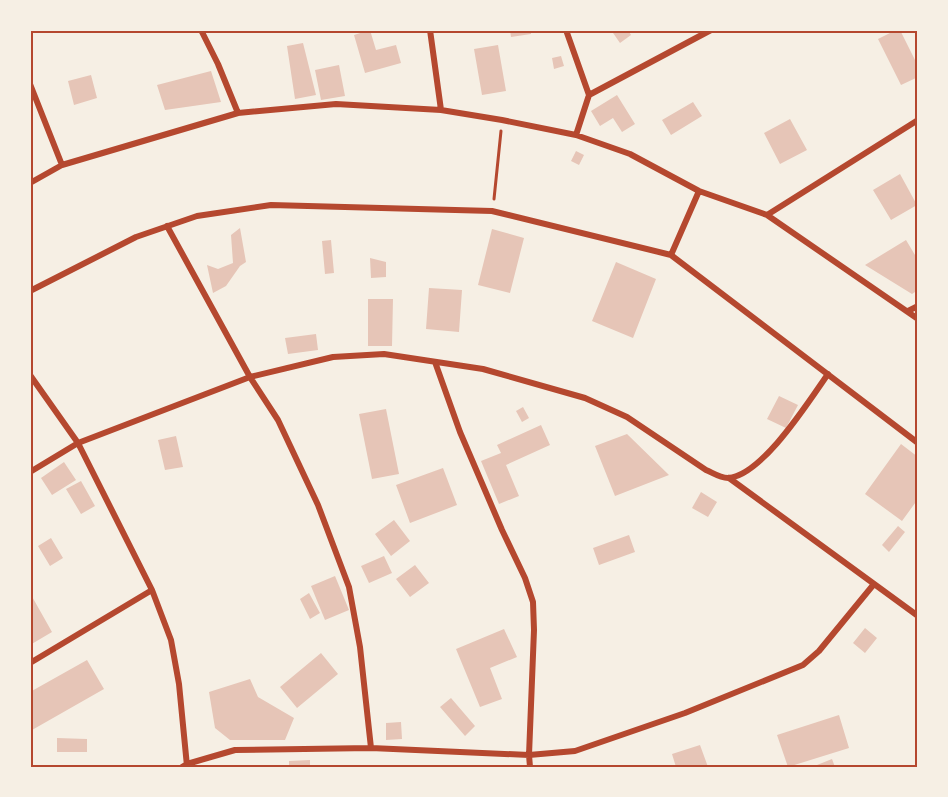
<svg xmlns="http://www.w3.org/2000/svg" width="948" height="797" font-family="'Work Sans',sans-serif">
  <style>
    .building { fill: #e6c5b7 }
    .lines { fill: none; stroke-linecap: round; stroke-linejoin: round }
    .path { stroke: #b5482f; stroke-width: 3 }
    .minor { stroke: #b5482f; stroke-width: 6 }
    .neatline { fill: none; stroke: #b5482f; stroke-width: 2 }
  </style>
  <rect width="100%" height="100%" fill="#f6efe4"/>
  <path class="building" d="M 370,30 L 376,50 L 396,45 L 401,63 L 365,73 L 354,35 Z
    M 510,30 L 531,30 L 531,34 L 511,37 Z
    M 611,30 L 628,30 L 631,35 L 620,43 Z
    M 896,30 L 900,30 L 918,66 L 918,77 L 901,85 L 878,39 Z
    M 303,43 L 316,95 L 295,99 L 287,46 Z
    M 498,45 L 506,91 L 482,95 L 474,49 Z
    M 561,56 L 564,66 L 554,69 L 552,58 Z
    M 339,65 L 345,96 L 321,100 L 315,70 Z
    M 211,71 L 221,102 L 165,110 L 157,85 Z
    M 91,75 L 97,98 L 74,105 L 68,81 Z
    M 617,95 L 635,124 L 622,132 L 613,118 L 600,126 L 591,111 Z
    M 693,102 L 702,116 L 671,135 L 662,120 Z
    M 790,119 L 807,150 L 780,164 L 764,133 Z
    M 576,151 L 584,155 L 579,165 L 571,161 Z
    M 900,174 L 917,205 L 891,220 L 873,190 Z
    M 240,228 L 246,262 L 240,266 L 226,286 L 213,293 L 207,265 L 218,269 L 233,263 L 231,235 Z
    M 492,229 L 524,238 L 510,293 L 478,285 Z
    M 331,240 L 334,273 L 325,274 L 322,241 Z
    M 906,240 L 918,260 L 918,290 L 912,294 L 865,265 Z
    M 370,258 L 386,262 L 386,277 L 371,278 Z
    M 616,262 L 656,279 L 633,338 L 592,321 Z
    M 429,288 L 462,290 L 459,332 L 426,329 Z
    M 368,299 L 393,299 L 392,346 L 368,346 Z
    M 316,334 L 318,350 L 288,354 L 285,338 Z
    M 779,396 L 798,405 L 786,428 L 767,419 Z
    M 523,407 L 529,418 L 522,422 L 516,411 Z
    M 386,409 L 399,474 L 372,479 L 359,414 Z
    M 541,425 L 550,445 L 506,465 L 519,496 L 499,504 L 481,461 L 501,453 L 497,445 Z
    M 627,434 L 669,475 L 615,496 L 595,446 Z
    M 176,436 L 183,467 L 165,470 L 158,440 Z
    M 901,444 L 918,457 L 918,499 L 902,521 L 865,494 Z
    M 64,462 L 76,480 L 52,495 L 41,478 Z
    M 443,468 L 457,505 L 410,523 L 396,485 Z
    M 81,481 L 95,506 L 81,514 L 66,489 Z
    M 701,492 L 717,502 L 708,517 L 692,508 Z
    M 394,520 L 410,541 L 391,556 L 375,534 Z
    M 898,526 L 905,532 L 889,552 L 882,545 Z
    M 629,535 L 635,552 L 599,565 L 593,548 Z
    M 51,538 L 63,558 L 50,566 L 38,546 Z
    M 384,556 L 392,573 L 369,583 L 361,566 Z
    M 415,565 L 429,583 L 410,597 L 396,579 Z
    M 335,576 L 349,610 L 325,620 L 311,586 Z
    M 30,593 L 52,632 L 30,645 Z
    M 309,593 L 320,613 L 310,619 L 300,599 Z
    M 865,628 L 877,638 L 865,653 L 853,643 Z
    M 504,629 L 517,657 L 490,668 L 502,699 L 480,707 L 456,649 Z
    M 321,653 L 338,674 L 297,708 L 280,687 Z
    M 87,660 L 104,689 L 32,730 L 30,726 L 30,692 Z
    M 250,679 L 258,697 L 294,718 L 285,740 L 230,740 L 215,728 L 209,692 Z
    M 451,698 L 475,726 L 465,736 L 440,707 Z
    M 839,715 L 849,748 L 788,767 L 777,735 Z
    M 401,722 L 402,739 L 386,740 L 386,723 Z
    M 57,738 L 87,739 L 87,752 L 57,752 Z
    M 700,745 L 708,767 L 676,767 L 672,754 Z
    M 832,759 L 835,767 L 812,767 Z
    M 310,760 L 310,767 L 289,767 L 289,761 Z"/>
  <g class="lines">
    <path class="path" d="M 494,199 L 501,131"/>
    <path class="minor" d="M 201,30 L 218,64 L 238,113
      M 430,30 L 441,110
      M 566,30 L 589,95 L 576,135
      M 30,84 L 62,165
      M 589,95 L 711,30
      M 30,183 L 62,165 L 238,113 L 336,104 L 441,110 L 502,120 L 576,135 L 630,154 L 699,191 L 767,215 L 918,319
      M 767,215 L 918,120
      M 167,226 L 250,377 L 278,420 L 318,505 L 349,587 L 360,647 L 371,748
      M 671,255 L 699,191
      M 30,291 L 136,237 L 197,216 L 271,205 L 492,211 L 671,255 L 918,443
      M 908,311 L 918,306
      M 435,362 L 460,432 L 502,530 L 525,578 L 533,602 L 534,630 L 529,755 L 530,767
      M 30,375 L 78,443 L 152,590 L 171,640 L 179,684 L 187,766
      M 30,472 L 78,443 L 250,377 L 333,357 L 384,354 L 483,369 L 585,398 L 627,417 L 706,470 C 713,473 720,478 728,478 C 762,476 809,401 828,374
      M 729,478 L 918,616
      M 30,663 L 152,590
      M 182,767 L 187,764 L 235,750 L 371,748 L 529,755 L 575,751 L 685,713 L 803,665 L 819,651 L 874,584"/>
  </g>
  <rect width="948" height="797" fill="none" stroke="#f6efe4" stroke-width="63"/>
  <rect x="32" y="32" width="884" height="734" class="neatline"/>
</svg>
